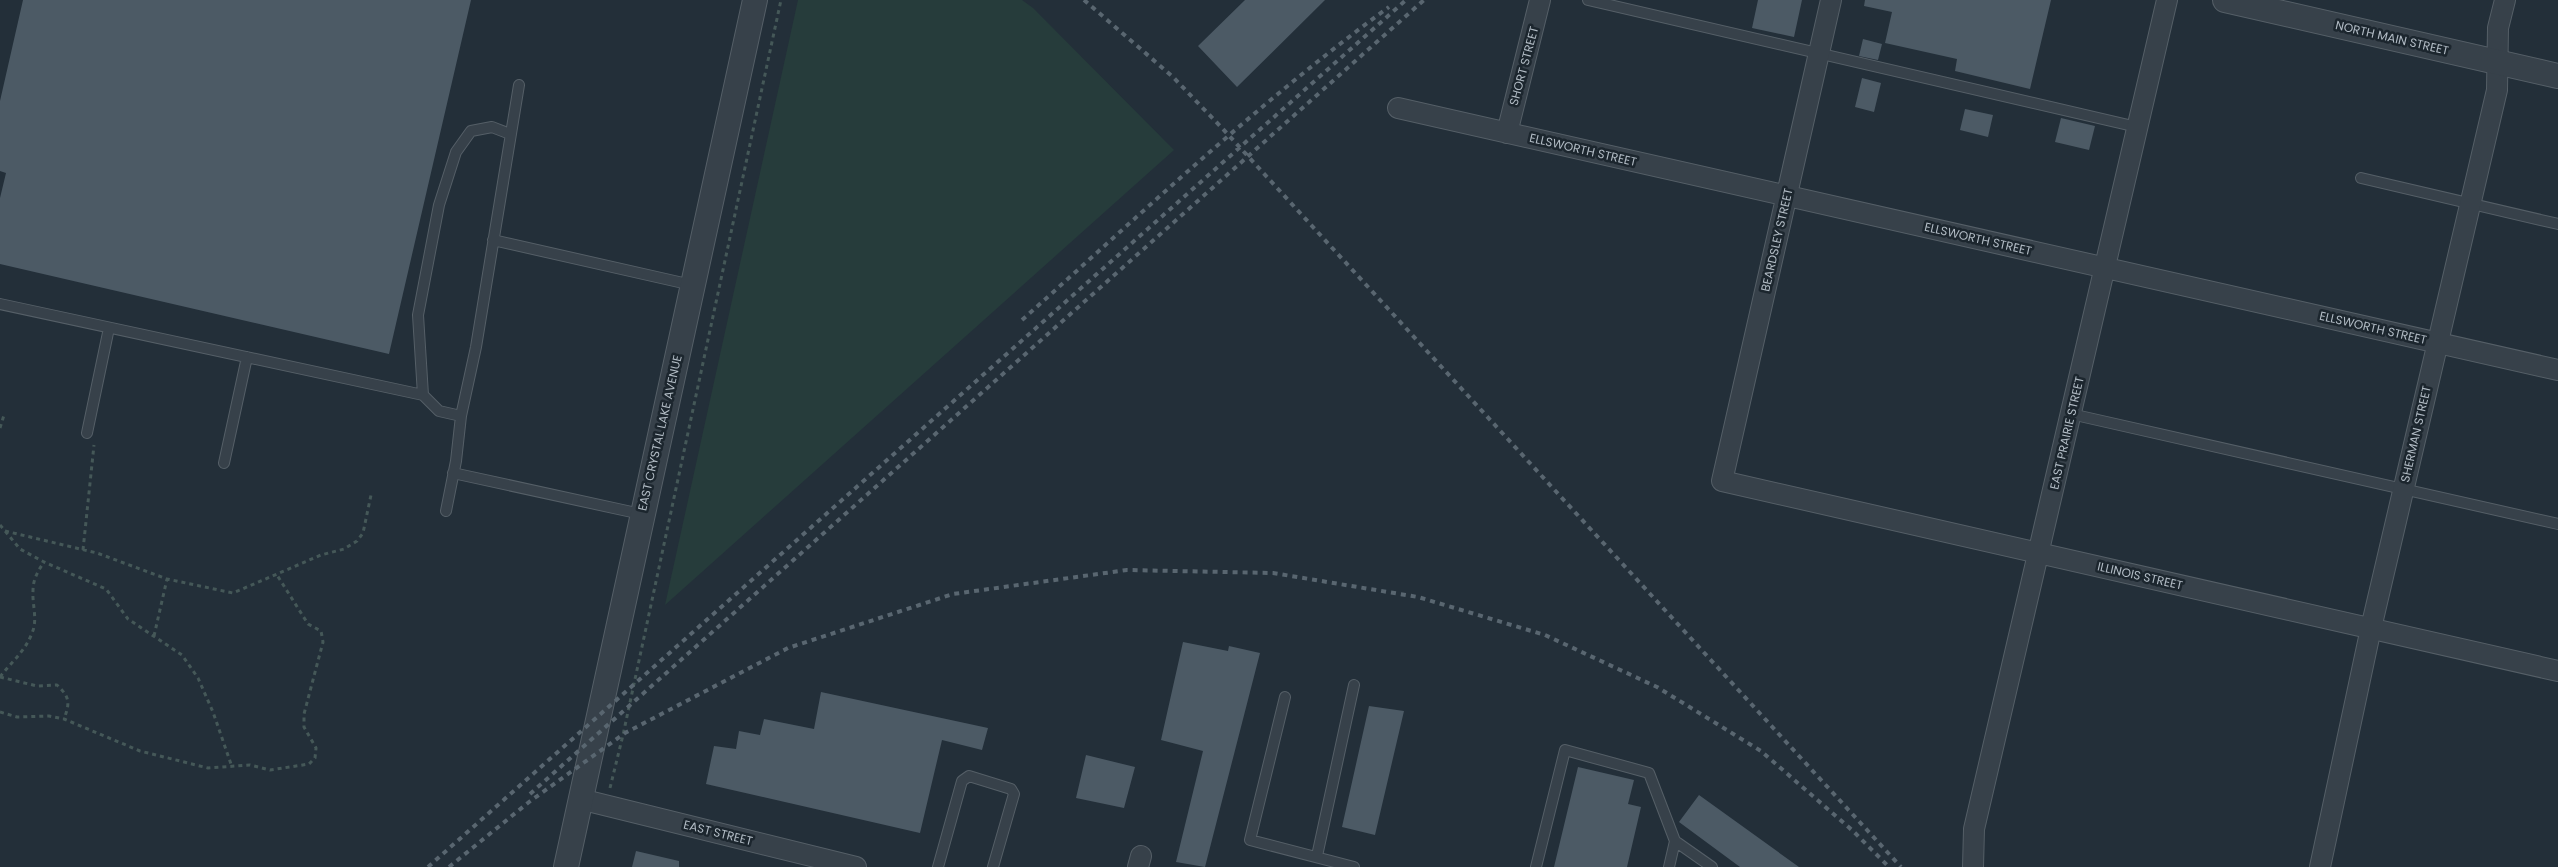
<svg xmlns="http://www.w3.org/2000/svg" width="2558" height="867" font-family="Poppins,sans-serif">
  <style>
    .green { fill: #263c3b }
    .building { fill: #4c5a65 }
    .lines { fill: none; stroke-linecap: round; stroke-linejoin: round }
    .service-casing { stroke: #555f67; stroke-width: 12 }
    .minor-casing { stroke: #555f67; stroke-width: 22 }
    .tertiary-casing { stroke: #555f67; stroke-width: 26 }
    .path { stroke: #455858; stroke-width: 3; stroke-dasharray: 4 4; stroke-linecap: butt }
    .service { stroke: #37414a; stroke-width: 10 }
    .minor { stroke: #37414a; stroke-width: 20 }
    .tertiary { stroke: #37414a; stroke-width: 24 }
    .rail { stroke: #596670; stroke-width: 4; stroke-dasharray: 5 5; stroke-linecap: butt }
    .labels { text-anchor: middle; stroke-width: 5; stroke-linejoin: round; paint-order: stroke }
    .street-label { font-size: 12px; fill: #b2bcc5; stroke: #1c262e }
  </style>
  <rect width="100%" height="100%" fill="#232f39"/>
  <path class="green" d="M 798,0 L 1022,0 L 1033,8 L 1174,150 L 665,605 Z"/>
  <path class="building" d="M 23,0 L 471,0 L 389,354 L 0,264 L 0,198 L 6,173 L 0,171 L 0,101 Z
    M 1245,0 L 1325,0 L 1237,87 L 1198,46 Z
    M 1758,0 L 1802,0 L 1794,37 L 1752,28 Z
    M 1865,0 L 2051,0 L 2030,89 L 1955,71 L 1957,59 L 1885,43 L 1892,12 L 1864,6 Z
    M 1863,39 L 1882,44 L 1878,60 L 1859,56 Z
    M 1862,78 L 1881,83 L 1874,112 L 1855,107 Z
    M 1965,109 L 1993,115 L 1988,137 L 1960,130 Z
    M 2061,118 L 2095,126 L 2089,150 L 2055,142 Z
    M 1183,642 L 1228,651 L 1229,646 L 1260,653 L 1205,867 L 1176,862 L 1203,751 L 1161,740 Z
    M 821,692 L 988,728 L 982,750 L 942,740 L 920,833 L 706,784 L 714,746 L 736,749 L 739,731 L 760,735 L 764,719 L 814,729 Z
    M 1369,706 L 1404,711 L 1375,835 L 1342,827 Z
    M 1086,755 L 1135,767 L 1124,808 L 1076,798 Z
    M 1578,767 L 1634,780 L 1628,804 L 1641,807 L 1627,867 L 1554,867 Z
    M 1699,795 L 1799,867 L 1740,867 L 1679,822 Z
    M 636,851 L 679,861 L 679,867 L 632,867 Z"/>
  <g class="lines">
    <defs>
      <path id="service" d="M 1588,0 L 2137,127
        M 2361,178 L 2558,224
        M 493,240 L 692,285
        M 0,304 L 423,395 L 439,411 L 461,416 L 456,461 L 446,511
        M 423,395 L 418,315 L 439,205 L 456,152 L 471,131 L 492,127 L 510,134
        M 2071,414 L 2558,524
        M 461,416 L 476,347 L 519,85
        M 87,433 L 109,328
        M 224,463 L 247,357
        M 453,473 L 641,514
        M 1285,697 L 1250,840 L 1354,867
        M 1317,856 L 1354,685
        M 938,867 L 962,781 L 969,776 L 1011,789 L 1014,794 L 993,867
        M 1536,867 L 1565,750 L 1649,773 L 1675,841 L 1712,867
        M 1669,867 L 1675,841"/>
      <path id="minor" d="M 1831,0 L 1722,481 L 2558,671
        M 1398,108 L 2558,370
        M 1507,133 L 1540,0
        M 580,799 L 856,867
        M 1138,867 L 1141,856
        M 1973,867 L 1974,829 L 2167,0
        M 2320,867 L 2371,628 L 2497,90 L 2498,28 L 2505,0"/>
      <path id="tertiary" d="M 2225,0 L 2558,76
        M 566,867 C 627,578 691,289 755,0"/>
    </defs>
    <use href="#service" class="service-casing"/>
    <use href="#minor" class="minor-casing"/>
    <use href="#tertiary" class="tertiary-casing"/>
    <path class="path" d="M 0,428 L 4,415
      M 0,525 L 20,549 L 44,562 L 106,589 L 128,619 L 182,655 L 198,678 L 213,712 L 232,767
      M 5,531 L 97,553 L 167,579 L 233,593 L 321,555 L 344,549 L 357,541 L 363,533 L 371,495
      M 83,550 L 94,445
      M 154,636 L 167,579
      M 0,677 C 11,662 25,652 32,633 C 38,620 32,604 33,591 C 33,579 38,571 44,562
      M 0,677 L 37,686 L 57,685 C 70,697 70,703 64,719
      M 0,712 L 17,717 L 49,716 L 64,719 L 140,751 L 208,768 L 250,765 L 270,770 L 309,764 L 315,758 L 316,748 L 304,727 L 304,714 L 323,642 L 321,631 L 308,624 L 277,575
      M 610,788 L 623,735 L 781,0"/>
    <use href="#service" class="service"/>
    <use href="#minor" class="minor"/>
    <use href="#tertiary" class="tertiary"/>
    <path class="rail" d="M 1084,0 L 1173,77 L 1222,128 L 1901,867
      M 1022,320 C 1142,213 1259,102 1389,7
      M 530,794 L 1424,0
      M 428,867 L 1406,0
      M 449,867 L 529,802 L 625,733 L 788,648 L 953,594 L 1127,570 L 1273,573 L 1418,597 L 1545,635 L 1657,687 L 1761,751 L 1853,831 L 1889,867"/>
  </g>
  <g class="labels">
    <g class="street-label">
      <text transform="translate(2392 38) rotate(13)" y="4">NORTH MAIN STREET</text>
      <text transform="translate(1524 66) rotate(-75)" y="4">SHORT STREET</text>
      <text transform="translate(1583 150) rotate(13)" y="4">ELLSWORTH STREET</text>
      <text transform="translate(1978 239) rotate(13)" y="4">ELLSWORTH STREET</text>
      <text transform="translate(1777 240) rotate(-77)" y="4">BEARDSLEY STREET</text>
      <text transform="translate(2373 328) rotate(13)" y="4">ELLSWORTH STREET</text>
      <text transform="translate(660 433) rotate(-77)" y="4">EAST CRYSTAL LAKE AVENUE</text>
      <text transform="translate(2067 433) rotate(-77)" y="4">EAST PRAIRIE STREET</text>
      <text transform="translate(2416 434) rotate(-77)" y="4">SHERMAN STREET</text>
      <text transform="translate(2140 576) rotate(13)" y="4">ILLINOIS STREET</text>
      <text transform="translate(718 833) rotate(14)" y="4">EAST STREET</text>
    </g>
  </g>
</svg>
